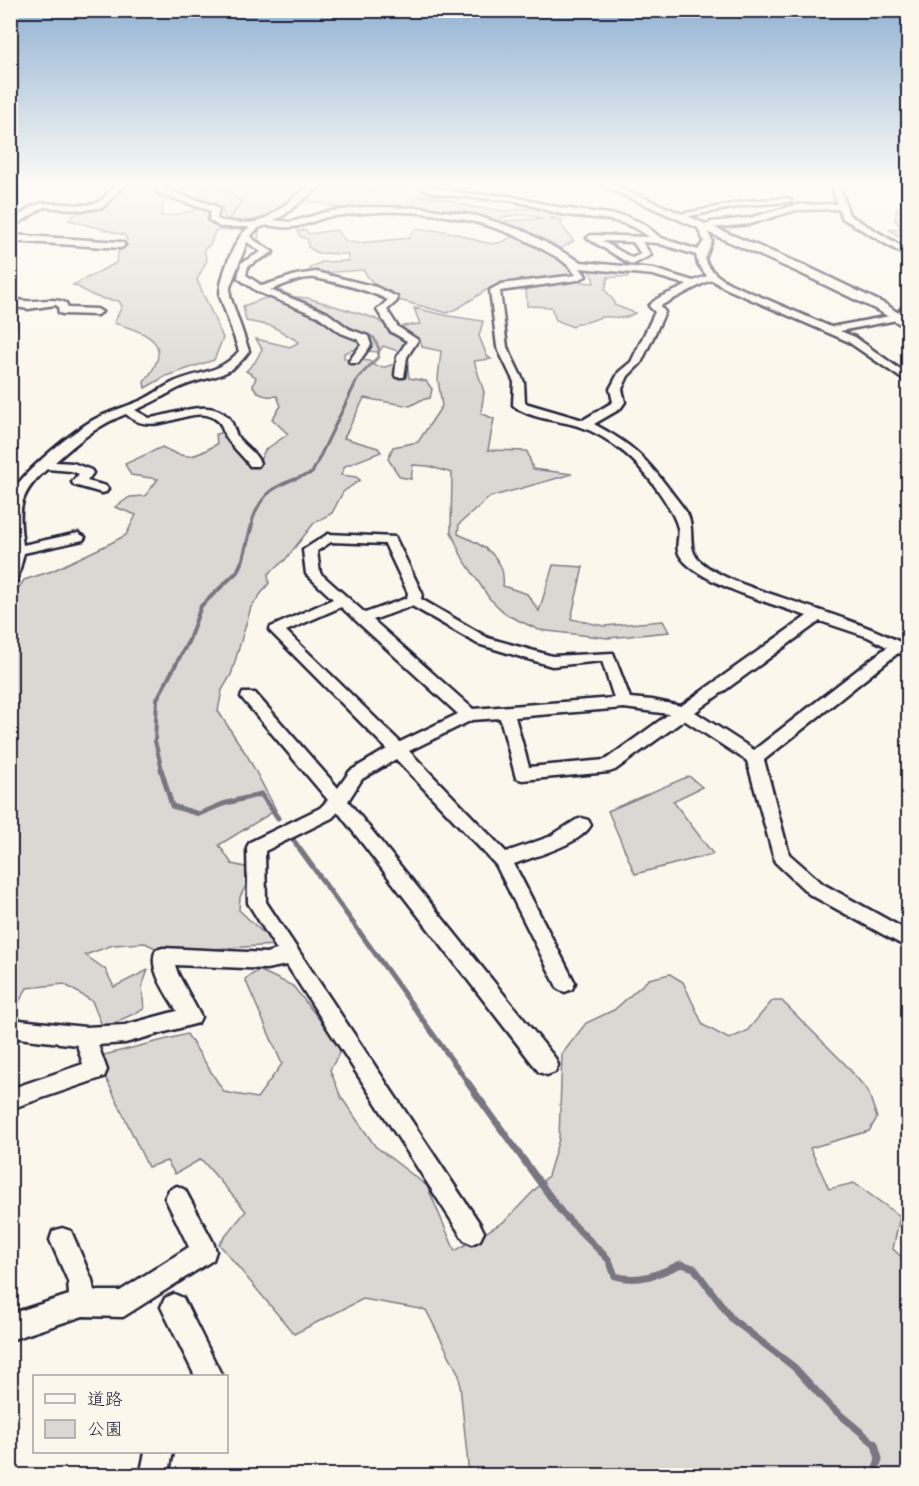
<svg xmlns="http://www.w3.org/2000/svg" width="919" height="1486" font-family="Mali,'Klee One',sans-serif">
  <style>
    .green { fill: #dbd8d3; stroke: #7e7d87; stroke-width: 1.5 }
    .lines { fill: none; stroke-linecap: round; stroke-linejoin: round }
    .stream-far4 { stroke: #787681; stroke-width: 2 }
    .stream-far3 { stroke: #787681; stroke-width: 3 }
    .stream-far2 { stroke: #787681; stroke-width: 4 }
    .stream-far1 { stroke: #787681; stroke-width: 5 }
    .stream { stroke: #787681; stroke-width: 7 }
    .minor-casing { stroke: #22223b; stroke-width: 5 }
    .major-casing { stroke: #22223b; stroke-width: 5 }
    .minor { fill: #fbf7ec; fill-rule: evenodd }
    .major { fill: #fbf7ec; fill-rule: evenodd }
  </style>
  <rect width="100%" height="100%" fill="#fbf7ec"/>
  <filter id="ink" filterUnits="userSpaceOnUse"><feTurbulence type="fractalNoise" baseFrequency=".0167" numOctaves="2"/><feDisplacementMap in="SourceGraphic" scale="12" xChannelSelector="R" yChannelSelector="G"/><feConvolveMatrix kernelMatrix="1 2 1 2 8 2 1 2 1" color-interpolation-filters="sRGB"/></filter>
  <g filter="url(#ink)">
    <path class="green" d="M 115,186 L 310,186 C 280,208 266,228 225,219 L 222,207 C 202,197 187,192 165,197 L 161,216 L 175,215 L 209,206 C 219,225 226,224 246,227 L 245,229 L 215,231 L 211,243 L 204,250 L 207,260 L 197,280 L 223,338 L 214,360 L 166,376 L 145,388 L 144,382 C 175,344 151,334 114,323 L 122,306 L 119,301 C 110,300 98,299 90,294 C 83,291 81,287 73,285 L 116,263 L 120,245 L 127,240 L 124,235 L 69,220 L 74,214 L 95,208 Z
      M 324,186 L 361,186 L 373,191 L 368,186 L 418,186 L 447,193 L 444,196 L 416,196 L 444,199 L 473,207 L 506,211 L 531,208 L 531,204 L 556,212 L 557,217 L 549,219 L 562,220 L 561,225 L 574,241 L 556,251 L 578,269 L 581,282 L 594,283 L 592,274 L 584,265 L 631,271 L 628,277 L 608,277 L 605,290 L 614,301 L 614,305 L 635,313 C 620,322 617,315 602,317 C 592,319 588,324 578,323 L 573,327 L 556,320 L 551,307 L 527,306 L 526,288 L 508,287 L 486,290 L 460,307 L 447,313 L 395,299 L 372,282 L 363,270 L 308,274 L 311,267 L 322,262 L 349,261 L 347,254 L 318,253 L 308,247 L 308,239 L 301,237 L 297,231 L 306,230 L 309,234 L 336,230 L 346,241 L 359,243 L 409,238 L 415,229 C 426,230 438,230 449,232 C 472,236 495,255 515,233 L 504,226 L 503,221 L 543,219 C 527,214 510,213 496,221 L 382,207 L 351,211 L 304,200 Z
      M 908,206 L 908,243 L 890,230 L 899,229 L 901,227 L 895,220 L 897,208 Z
      M 274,295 L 308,298 L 374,318 L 410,341 L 404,353 L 383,346 L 379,352 L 352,350 L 344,353 L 344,358 L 369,361 L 376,366 L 385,367 L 407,360 L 409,378 L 426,381 L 432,389 L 430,398 L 421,400 L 410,406 L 364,398 L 344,438 L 378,448 L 381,452 L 345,466 L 341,475 L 356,477 L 360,480 L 343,492 L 332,513 L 314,523 L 285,560 L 268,574 L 269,583 L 251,607 L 231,675 L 222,690 L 218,711 L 248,757 L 276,810 L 219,845 L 232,864 L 245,867 L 250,878 L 240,897 L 239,910 L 276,945 L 164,952 L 145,943 L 113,945 L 85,955 L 105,969 L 114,987 L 148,970 L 142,986 L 144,1009 L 103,1028 L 92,1001 L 64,984 L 27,988 L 11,1016 L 10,601 L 24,580 L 52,571 L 111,543 L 126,535 L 136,515 L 115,507 L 130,497 L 145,496 L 158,479 L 131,475 L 125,464 L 162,447 C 187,461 194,458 217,444 L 216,434 L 227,431 C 235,445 251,447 260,460 L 265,450 L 288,434 L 272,419 L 281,406 L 277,396 C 266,397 259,396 253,386 L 256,377 L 246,371 L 255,362 L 262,349 L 256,339 L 290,347 L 299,342 L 272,326 L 246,321 L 243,306 Z
      M 414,308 L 449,316 L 483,321 L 479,336 L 487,356 L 491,359 L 474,361 L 484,392 L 481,413 L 494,419 L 488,450 L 527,451 L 533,469 L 572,474 L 490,497 L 459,524 L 458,534 C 482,544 507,557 503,586 L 527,594 L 539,611 L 553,565 L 583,567 L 571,619 L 604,626 L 663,621 L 669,632 L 608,638 L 539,630 L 507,615 L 489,598 L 462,557 L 451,532 L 452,473 L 428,466 L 413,465 L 411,479 L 400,477 L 388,459 L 393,447 L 418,442 L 442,406 L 438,379 L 441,351 L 422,347 L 421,342 L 409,336 L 402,326 L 420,324 Z
      M 689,776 L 702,787 L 673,801 L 713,854 L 635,874 L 608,811 Z
      M 259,970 L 293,986 L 342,1048 L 330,1070 L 341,1097 L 375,1146 L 427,1186 L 455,1251 L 505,1221 L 548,1176 L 559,1139 L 562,1054 L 586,1023 L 614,1010 L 649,979 L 670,974 L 683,982 L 703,1025 L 729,1039 L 747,1031 L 772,1001 L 782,1001 L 844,1063 L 868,1091 L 877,1118 L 869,1131 L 810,1148 L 829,1189 L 854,1183 L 900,1216 L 893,1249 L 908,1263 L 908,1475 L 469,1475 L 459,1375 L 426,1310 L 363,1299 L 294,1334 L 219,1244 L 246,1211 L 201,1159 L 175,1174 L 167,1161 L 148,1167 L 96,1057 L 187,1034 L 224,1092 L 257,1098 L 282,1064 L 245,979 Z"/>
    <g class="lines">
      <path class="stream-far4" d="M 227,186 L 224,190 L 242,201 L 229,219
        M 243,227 L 259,229 L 258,240 L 274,251 L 274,255 L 253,264 L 245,271 L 248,277 L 324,310 L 345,325 L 367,335"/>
      <path class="stream-far3" d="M 251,526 C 260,489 280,484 312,473 L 358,378 L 378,357 L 379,349 L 374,338 L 364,334"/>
      <path class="stream-far2" d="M 162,770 L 155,741 L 157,699 L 189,640 L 201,606 L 237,572 L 243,559 L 252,524"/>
      <path class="stream-far1" d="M 161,769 L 172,806 L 199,814 L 223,804 L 261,794 L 278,818
        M 294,841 L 469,1084"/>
      <path class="stream" d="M 468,1083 L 562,1213 L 609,1260 L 615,1276 C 639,1283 659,1274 681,1264 L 694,1268 L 732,1319 L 794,1367 L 831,1407 L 875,1444 L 879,1459 L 876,1469 L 877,1476"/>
      <defs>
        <path id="minor" d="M 114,186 L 123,186 L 103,207 L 86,210 L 44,207 L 10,229 L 10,223 L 31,207 L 42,203 L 86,205 L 97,203 L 103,199 Z
          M 154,186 L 162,186 L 163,189 L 215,206 L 219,210 L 217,219 L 222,221 C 232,222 245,224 255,222 C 279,217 298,186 320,186 L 283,216 L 273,220 L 291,222 L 326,212 L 365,207 L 424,208 L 477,216 L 524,231 L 581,262 L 654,269 L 693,281 L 707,276 L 698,264 L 696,255 L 657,243 L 642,242 L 651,255 L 632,265 L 587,238 L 591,235 L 649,237 C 621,215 594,220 561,214 C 543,210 526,202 508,200 C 484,198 437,198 417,186 L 432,186 L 470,194 L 510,196 L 561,208 L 625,216 L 642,223 L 661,238 L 698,250 L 704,241 L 697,226 L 701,223 L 705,226 L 712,241 L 705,259 C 709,271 720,278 731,284 L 831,327 L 895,315 L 905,305 L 908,304 L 908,312 L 902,319 L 840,331 L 855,337 L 908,375 L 908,383 L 847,341 L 725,288 L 712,280 L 706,282 L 660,306 L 665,312 L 641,363 L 628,376 L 622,389 L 625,402 L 620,409 L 594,424 C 631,444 644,456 669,489 C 675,498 683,506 688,515 C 695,531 686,550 701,562 C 723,580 754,588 780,597 C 824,612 868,625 908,646 L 908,657 L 898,653 L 764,760 L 789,854 L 823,884 L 908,931 L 908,948 L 809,894 L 775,862 L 747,761 L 684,720 L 615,770 L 609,772 L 522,780 L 516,778 L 500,718 L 472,720 L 409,751 L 506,852 L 549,837 L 576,820 L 582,818 L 588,820 L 591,825 C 580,845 535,856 514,864 L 575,983 L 572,989 L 565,992 L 558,989 L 496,865 L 396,759 L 362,779 L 348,801 L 555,1058 L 558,1065 L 555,1072 L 547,1075 L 539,1072 L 338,812 L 332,818 L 265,851 L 266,902 L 480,1224 L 484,1232 L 480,1240 L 472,1244 L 464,1240 L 287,965 L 266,969 L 175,965 L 178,974 L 201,1017 L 198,1023 L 125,1043 L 98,1045 L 107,1070 L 104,1077 L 10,1109 L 10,1089 L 83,1064 L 77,1045 L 10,1037 L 10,1019 L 85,1027 L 125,1025 L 177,1011 C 168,996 147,968 156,950 L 163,948 L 266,953 L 277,950 L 248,903 L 247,847 L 250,842 L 320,808 L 328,800 L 241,697 L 243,693 L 255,693 L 338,788 L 350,771 L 387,749 L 269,630 L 271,627 L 333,599 L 306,574 L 303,550 L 328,534 L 395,537 L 422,593 L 421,599 L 488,638 L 531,650 L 552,656 L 613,653 L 630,698 L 652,700 L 681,706 L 807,616 C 779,606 686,580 678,551 C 676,544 680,535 678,528 C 673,507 643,468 626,454 C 613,443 595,431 578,426 C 559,420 529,419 513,405 L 514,382 L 497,347 L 490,290 L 501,284 L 576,275 C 567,262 557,257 544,250 C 491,219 425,208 364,213 C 352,214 339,215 327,217 C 316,220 304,226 292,227 C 274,230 265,217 251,236 L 254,240 L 273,252 L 248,266 L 246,275 L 262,286 L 296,275 L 316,272 L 376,287 L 397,297 L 397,301 L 387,310 L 398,327 L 418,340 L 407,357 L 404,377 L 396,377 L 395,375 L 397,357 L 407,341 L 390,331 L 377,310 L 388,300 C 366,289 339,283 315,278 C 301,276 283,286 270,290 L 326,312 L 349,329 L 368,336 L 371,345 L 358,363 L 350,363 L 349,361 L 361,345 L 359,340 L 341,333 L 318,316 L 258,292 L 238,278 L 241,263 L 261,252 L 247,242 L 230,287 L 230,296 L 249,351 C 228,381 210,374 181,387 C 166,394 151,404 135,410 L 149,418 C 173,416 209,396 229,418 C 234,424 234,433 239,439 C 247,448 255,452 260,463 L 258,466 L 250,466 C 242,454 229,445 224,433 C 222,429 222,424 218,421 C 193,399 156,442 126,414 C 96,426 79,441 55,462 L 73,463 L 91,470 L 93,473 L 87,481 L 106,486 L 108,489 L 106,492 L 102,493 L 74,485 L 72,482 L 79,474 L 71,471 L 47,469 C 18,494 18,510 23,545 L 78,533 L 85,537 L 83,540 L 24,553 L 17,581 L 10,585 L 10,496 C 20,474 73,431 95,419 C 110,411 126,407 142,400 C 153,395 163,387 174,382 C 199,371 220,374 239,351 L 220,296 C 220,277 232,248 242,234 C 244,231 247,230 249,227 L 220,227 L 209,220 L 211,211 L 157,193 ZM 602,241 L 633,242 L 641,254 L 632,258 ZM 580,268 L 653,275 L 687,285 C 674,293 659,294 649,306 L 655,312 L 631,362 L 619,372 L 610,389 L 613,402 L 583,420 L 525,403 L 524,382 L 507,347 L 500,291 L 578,280 L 586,276 ZM 331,542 L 385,544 L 408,593 L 407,598 L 365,613 L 320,573 L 317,551 ZM 412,606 L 478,644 L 521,657 L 552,666 L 602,661 L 614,698 L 473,709 L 373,620 ZM 341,607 L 458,714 L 400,742 L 286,631 ZM 820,621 L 868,637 L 887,647 L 754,750 L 695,712 ZM 624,708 L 669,714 L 605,760 L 529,767 L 515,717 Z
          M 832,186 L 840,186 L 849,215 L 908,250 L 908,257 L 842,218 L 839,209 L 796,210 L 750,224 L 711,228 L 707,225 L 711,222 L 749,218 L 796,205 L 837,204 Z
          M 787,198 L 791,200 L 790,202 L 747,205 L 685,217 L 681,214 L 747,201 Z
          M 10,235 L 121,242 L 125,245 L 121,248 L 10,241 Z
          M 10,297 C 28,307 48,295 66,303 L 68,308 L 97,309 L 102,312 L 97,315 L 63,314 L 59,313 L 58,306 L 55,305 L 28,309 L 16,307 L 15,328 L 10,331 Z
          M 177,1186 L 185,1190 L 213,1242 L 216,1251 L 213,1260 L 123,1317 L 83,1316 L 10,1340 L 10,1314 L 69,1295 L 68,1281 L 50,1240 L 53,1231 L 62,1228 L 71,1231 L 92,1280 L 94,1291 L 120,1291 L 189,1247 L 165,1198 L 169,1190 Z
          M 174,1294 L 183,1298 L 222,1376 L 195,1376 L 161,1307 L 165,1298 Z
          M 145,1452 L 173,1452 L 168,1476 L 140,1476 Z"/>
        <path id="major" d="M 603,186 L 616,186 L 808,267 L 887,305 L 908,320 L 908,329 L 879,311 L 800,273 Z"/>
      </defs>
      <use href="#minor" class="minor-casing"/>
      <use href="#major" class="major-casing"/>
      <use href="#minor" class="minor"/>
      <use href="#major" class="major"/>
    </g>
  </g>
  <linearGradient id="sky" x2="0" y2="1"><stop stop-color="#92b2d2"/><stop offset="0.47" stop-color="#fdfbf6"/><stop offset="1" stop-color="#fdfbf6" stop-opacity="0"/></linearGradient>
  <rect width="919" height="394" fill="url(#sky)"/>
  <rect width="919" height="1486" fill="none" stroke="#fbf7ec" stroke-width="36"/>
  <rect x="18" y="18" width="883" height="1450" fill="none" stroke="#22223b" stroke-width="2" filter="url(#ink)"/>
  <rect x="33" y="1375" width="195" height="78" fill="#fbf7ec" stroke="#a4a2a5" stroke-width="1.5"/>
  <rect x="45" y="1394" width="30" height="9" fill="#fbf7ec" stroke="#a4a2a5" stroke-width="1.5"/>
  <text x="87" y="1405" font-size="18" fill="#22223b">道路</text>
  <rect x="45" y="1420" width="30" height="18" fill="#dbd8d3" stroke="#a4a2a5" stroke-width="1.5"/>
  <text x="87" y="1435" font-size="18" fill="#22223b">公園</text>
</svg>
